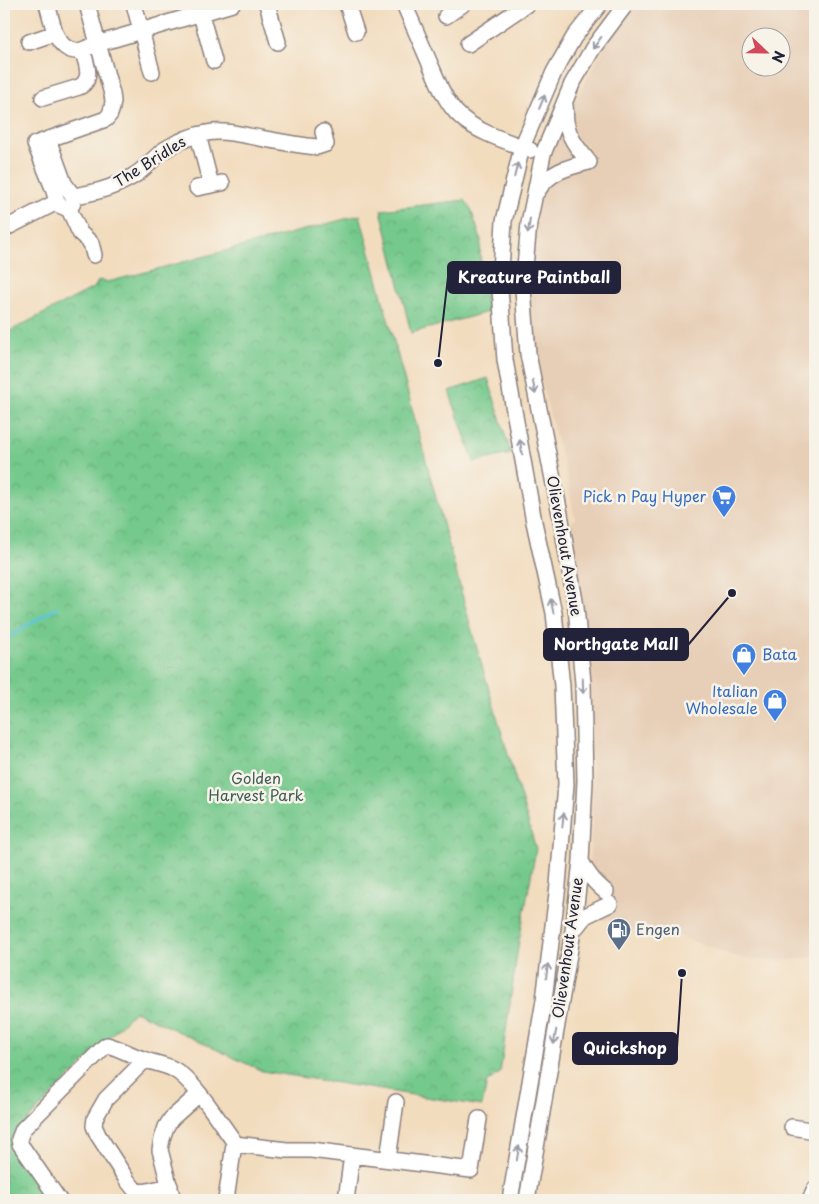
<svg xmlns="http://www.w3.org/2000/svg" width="819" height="1204" font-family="'Playpen Sans',sans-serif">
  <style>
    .built { fill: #e7cfb7; fill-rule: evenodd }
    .park { fill: url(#park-crowns); stroke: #4c7664 }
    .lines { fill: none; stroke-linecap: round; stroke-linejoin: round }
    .stream { stroke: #5bc5d5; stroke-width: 3 }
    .minor-casing { stroke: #8a7f7c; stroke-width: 18 }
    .minor { stroke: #fff; stroke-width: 15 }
    .oneway { stroke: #9c9ca7 }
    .labels { text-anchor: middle; stroke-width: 5; stroke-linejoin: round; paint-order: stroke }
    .street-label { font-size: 15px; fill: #22223b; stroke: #f7f3e8 }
    .shop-label { font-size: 15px; fill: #366cbe; stroke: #f7f3e8; text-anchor: end }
    .park-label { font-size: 15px; fill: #3f5c57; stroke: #f7f3e8 }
    .service-label { font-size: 15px; fill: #4e5e75; stroke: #f7f3e8; text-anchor: start }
    .leader { fill: none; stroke: #22223b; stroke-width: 2 }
    .callout-dot { fill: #22223b; stroke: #f7f3e8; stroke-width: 2 }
    .callout { fill: #22223b; stroke: #22223b; stroke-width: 2 }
    .callout-label { font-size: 16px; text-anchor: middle; font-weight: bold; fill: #fff }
  </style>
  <defs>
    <pattern id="park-crowns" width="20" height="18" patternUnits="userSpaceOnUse" patternTransform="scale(1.25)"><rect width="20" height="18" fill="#75c98c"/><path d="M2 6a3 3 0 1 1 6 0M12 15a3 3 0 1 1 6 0" fill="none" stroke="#65ac7a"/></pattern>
  </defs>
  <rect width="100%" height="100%" fill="#f7f3e8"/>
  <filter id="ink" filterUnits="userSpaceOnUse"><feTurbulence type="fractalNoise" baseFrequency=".02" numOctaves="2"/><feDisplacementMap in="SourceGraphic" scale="10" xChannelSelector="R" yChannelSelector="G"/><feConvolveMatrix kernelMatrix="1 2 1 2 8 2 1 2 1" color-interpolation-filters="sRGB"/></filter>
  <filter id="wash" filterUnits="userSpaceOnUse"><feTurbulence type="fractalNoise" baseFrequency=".0096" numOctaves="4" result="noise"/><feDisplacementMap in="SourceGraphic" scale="20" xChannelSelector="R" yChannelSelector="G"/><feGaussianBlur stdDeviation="1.12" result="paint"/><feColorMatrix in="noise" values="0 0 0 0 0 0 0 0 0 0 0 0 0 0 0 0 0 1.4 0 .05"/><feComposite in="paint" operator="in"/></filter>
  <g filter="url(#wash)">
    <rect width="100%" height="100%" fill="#f2dcbe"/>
    <path class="built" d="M 632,4 L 815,4 L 815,957 L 778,961 L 748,959 L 737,957 L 674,934 L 642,932 L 610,920 L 598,919 L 608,889 L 589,865 L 592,820 L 591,723 L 592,711 L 588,648 L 581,626 L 569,527 L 575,518 L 566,473 L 529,338 L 530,243 L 548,165 L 561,124 L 626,9 ZM 752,38 L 782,38 L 782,68 L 752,68 Z"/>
    <path class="park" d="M 465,200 L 471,209 L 481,240 L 480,255 L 488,312 L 411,333 L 381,210 Z
      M 360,215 L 473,635 L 536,849 L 518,947 L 500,1073 L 487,1082 L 482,1106 L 262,1071 L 135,1011 L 12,1136 L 57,1200 L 4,1200 L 4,334 L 95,287 L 98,281 L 102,280 L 108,282 Z
      M 488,378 L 511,454 L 474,462 L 449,391 Z"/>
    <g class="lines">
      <path class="stream" d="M 4,640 L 56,608"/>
    </g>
  </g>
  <g filter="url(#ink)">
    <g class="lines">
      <defs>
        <path id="minor" d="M 47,4 L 55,33
          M 134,4 L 152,72
          M 198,4 L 214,61
          M 267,4 L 278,42
          M 347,4 L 356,32
          M 404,4 L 441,89 C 446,99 453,111 462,118 C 481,134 507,141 530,150
          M 446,16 L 463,4
          M 29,42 L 55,33 C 60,44 69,54 82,50
          M 468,44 L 527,4
          M 43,98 L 79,87 C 94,80 86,62 82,50 L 97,44 L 232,4
          M 198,135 L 211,185
          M 48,139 L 64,183 L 73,196 L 74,200 L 72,205 L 66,208 L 59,205 L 57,202 L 53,188 L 35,144 L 106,119 L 110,114 L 112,108 L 113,101 L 112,94 L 87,4
          M 197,188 L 222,183
          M 537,192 C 548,172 568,167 589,162 C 579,150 568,137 566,121 C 565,116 566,110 565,105
          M 73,196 C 96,193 119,186 138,173 C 147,166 155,157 164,150 C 177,142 192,135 207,133 C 220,130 235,133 249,136 C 271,140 294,145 317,147 L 326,144 L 323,132
          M 68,207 L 80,233 L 91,243 L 94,255
          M 4,229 L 57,202
          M 581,861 C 588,875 594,882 606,892
          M 573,931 L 585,916 L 610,904
          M 145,1060 L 106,1099 L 95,1118 L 94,1126 L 98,1135 L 127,1180 L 135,1190 L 143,1192 L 170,1186
          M 792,1127 L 815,1131
          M 234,1144 L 287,1150 L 311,1150 L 471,1170 L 479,1119
          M 388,1159 L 396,1102
          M 59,1200 L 20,1144 L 19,1139 L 23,1129 L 104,1047 L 107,1045 C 119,1048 131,1055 143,1059 C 153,1063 164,1064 173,1069 C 193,1079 219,1121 233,1140 L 234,1144 L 226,1200
          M 173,1200 L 160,1150 L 162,1139 L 166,1127 L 171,1119 L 199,1094
          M 346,1200 L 352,1155
          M 510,1200 L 544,1000 L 558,885 L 566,784 L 562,686 L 554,613 L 534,522 L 505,360 L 500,288 L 504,221 L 522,147 L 554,72 L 574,37 L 600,4
          M 527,1200 L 573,931 L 581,861 L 585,781 L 583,683 L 576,607 L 560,514 L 528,354 L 523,289 L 529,223 L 543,154 L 572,84 L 593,48 L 626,4
          M 810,1200 L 815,1189"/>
      </defs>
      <use href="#minor" class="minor-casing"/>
      <use href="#minor" class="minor"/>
    </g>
    <defs><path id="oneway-shaft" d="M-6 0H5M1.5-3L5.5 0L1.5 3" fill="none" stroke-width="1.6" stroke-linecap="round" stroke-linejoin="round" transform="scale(1.25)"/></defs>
    <g class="oneway">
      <use href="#oneway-shaft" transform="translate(597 43) rotate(126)"/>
      <use href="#oneway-shaft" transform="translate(542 102) rotate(-67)"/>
      <use href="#oneway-shaft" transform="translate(516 170) rotate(-76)"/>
      <use href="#oneway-shaft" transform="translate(529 226) rotate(97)"/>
      <use href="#oneway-shaft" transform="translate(534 387) rotate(79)"/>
      <use href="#oneway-shaft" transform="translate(521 447) rotate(-100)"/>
      <use href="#oneway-shaft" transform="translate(552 606) rotate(-102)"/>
      <use href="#oneway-shaft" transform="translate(583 686) rotate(88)"/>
      <use href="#oneway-shaft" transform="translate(563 820) rotate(-85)"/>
      <use href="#oneway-shaft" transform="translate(547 971) rotate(-83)"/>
      <use href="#oneway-shaft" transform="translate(555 1037) rotate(100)"/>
      <use href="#oneway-shaft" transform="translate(518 1153) rotate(-81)"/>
    </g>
  </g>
  <defs>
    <symbol id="supermarket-pin" viewBox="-11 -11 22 30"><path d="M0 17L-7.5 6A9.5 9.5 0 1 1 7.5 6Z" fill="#3f7fe0" stroke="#f7f3e8"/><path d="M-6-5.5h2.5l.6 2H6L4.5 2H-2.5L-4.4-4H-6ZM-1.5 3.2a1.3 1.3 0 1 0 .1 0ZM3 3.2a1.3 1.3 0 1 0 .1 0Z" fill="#fff"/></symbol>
    <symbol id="shop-pin" viewBox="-11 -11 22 30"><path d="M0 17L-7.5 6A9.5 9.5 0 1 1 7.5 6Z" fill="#3f7fe0" stroke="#f7f3e8"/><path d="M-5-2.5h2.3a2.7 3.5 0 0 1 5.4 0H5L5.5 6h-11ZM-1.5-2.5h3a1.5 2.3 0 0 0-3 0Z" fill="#fff"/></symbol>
    <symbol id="fuel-pin" viewBox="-11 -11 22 30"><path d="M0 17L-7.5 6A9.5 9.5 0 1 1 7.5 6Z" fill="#5c6f8a" stroke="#f7f3e8"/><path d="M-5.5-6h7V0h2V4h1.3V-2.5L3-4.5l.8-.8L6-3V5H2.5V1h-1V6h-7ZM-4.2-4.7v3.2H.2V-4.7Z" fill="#fff"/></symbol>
  </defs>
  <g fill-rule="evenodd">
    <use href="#supermarket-pin" x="710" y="483" width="28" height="38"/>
    <use href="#shop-pin" x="730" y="641" width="28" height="38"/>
    <use href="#shop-pin" x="761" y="687" width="28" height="38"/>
    <use href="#fuel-pin" x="605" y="916" width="28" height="38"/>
  </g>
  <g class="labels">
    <g class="street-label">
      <text transform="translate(150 162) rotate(-32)" y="5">The Bridles</text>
      <text transform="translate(564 546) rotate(80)" y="5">Olievenhout Avenue</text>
      <text transform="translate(568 948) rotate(-82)" y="5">Olievenhout Avenue</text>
    </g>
    <g class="shop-label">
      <text x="706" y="502">Pick n Pay Hyper</text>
      <text x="762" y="660" text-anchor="start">Bata</text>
      <text x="758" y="697">Italian<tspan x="758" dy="17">Wholesale</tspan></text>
    </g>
    <g class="park-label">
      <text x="256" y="784">Golden<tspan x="256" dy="17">Harvest Park</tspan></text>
    </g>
    <g class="service-label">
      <text x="636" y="935">Engen</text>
    </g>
  </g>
  <path class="leader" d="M438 363L448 277M732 593L688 645M682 973L677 1048"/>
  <g class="callout-dot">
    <circle cx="438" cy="363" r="5"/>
    <circle cx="732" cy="593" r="5"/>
    <circle cx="682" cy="973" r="5"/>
  </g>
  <g class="callout">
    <rect x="448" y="262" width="172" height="31" rx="5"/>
    <rect x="544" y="629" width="144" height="31" rx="5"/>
    <rect x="573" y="1033" width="104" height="31" rx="5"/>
  </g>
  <g class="callout-label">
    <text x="534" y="283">Kreature Paintball</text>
    <text x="616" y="650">Northgate Mall</text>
    <text x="625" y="1054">Quickshop</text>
  </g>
  <rect width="819" height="1204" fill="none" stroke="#f7f3e8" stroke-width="20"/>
  <g transform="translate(766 52) rotate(112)"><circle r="24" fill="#f7f3e8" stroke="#a29fa3"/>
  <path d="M0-4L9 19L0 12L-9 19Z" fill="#d1495b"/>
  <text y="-8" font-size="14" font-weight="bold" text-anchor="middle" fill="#22223b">N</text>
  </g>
</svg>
